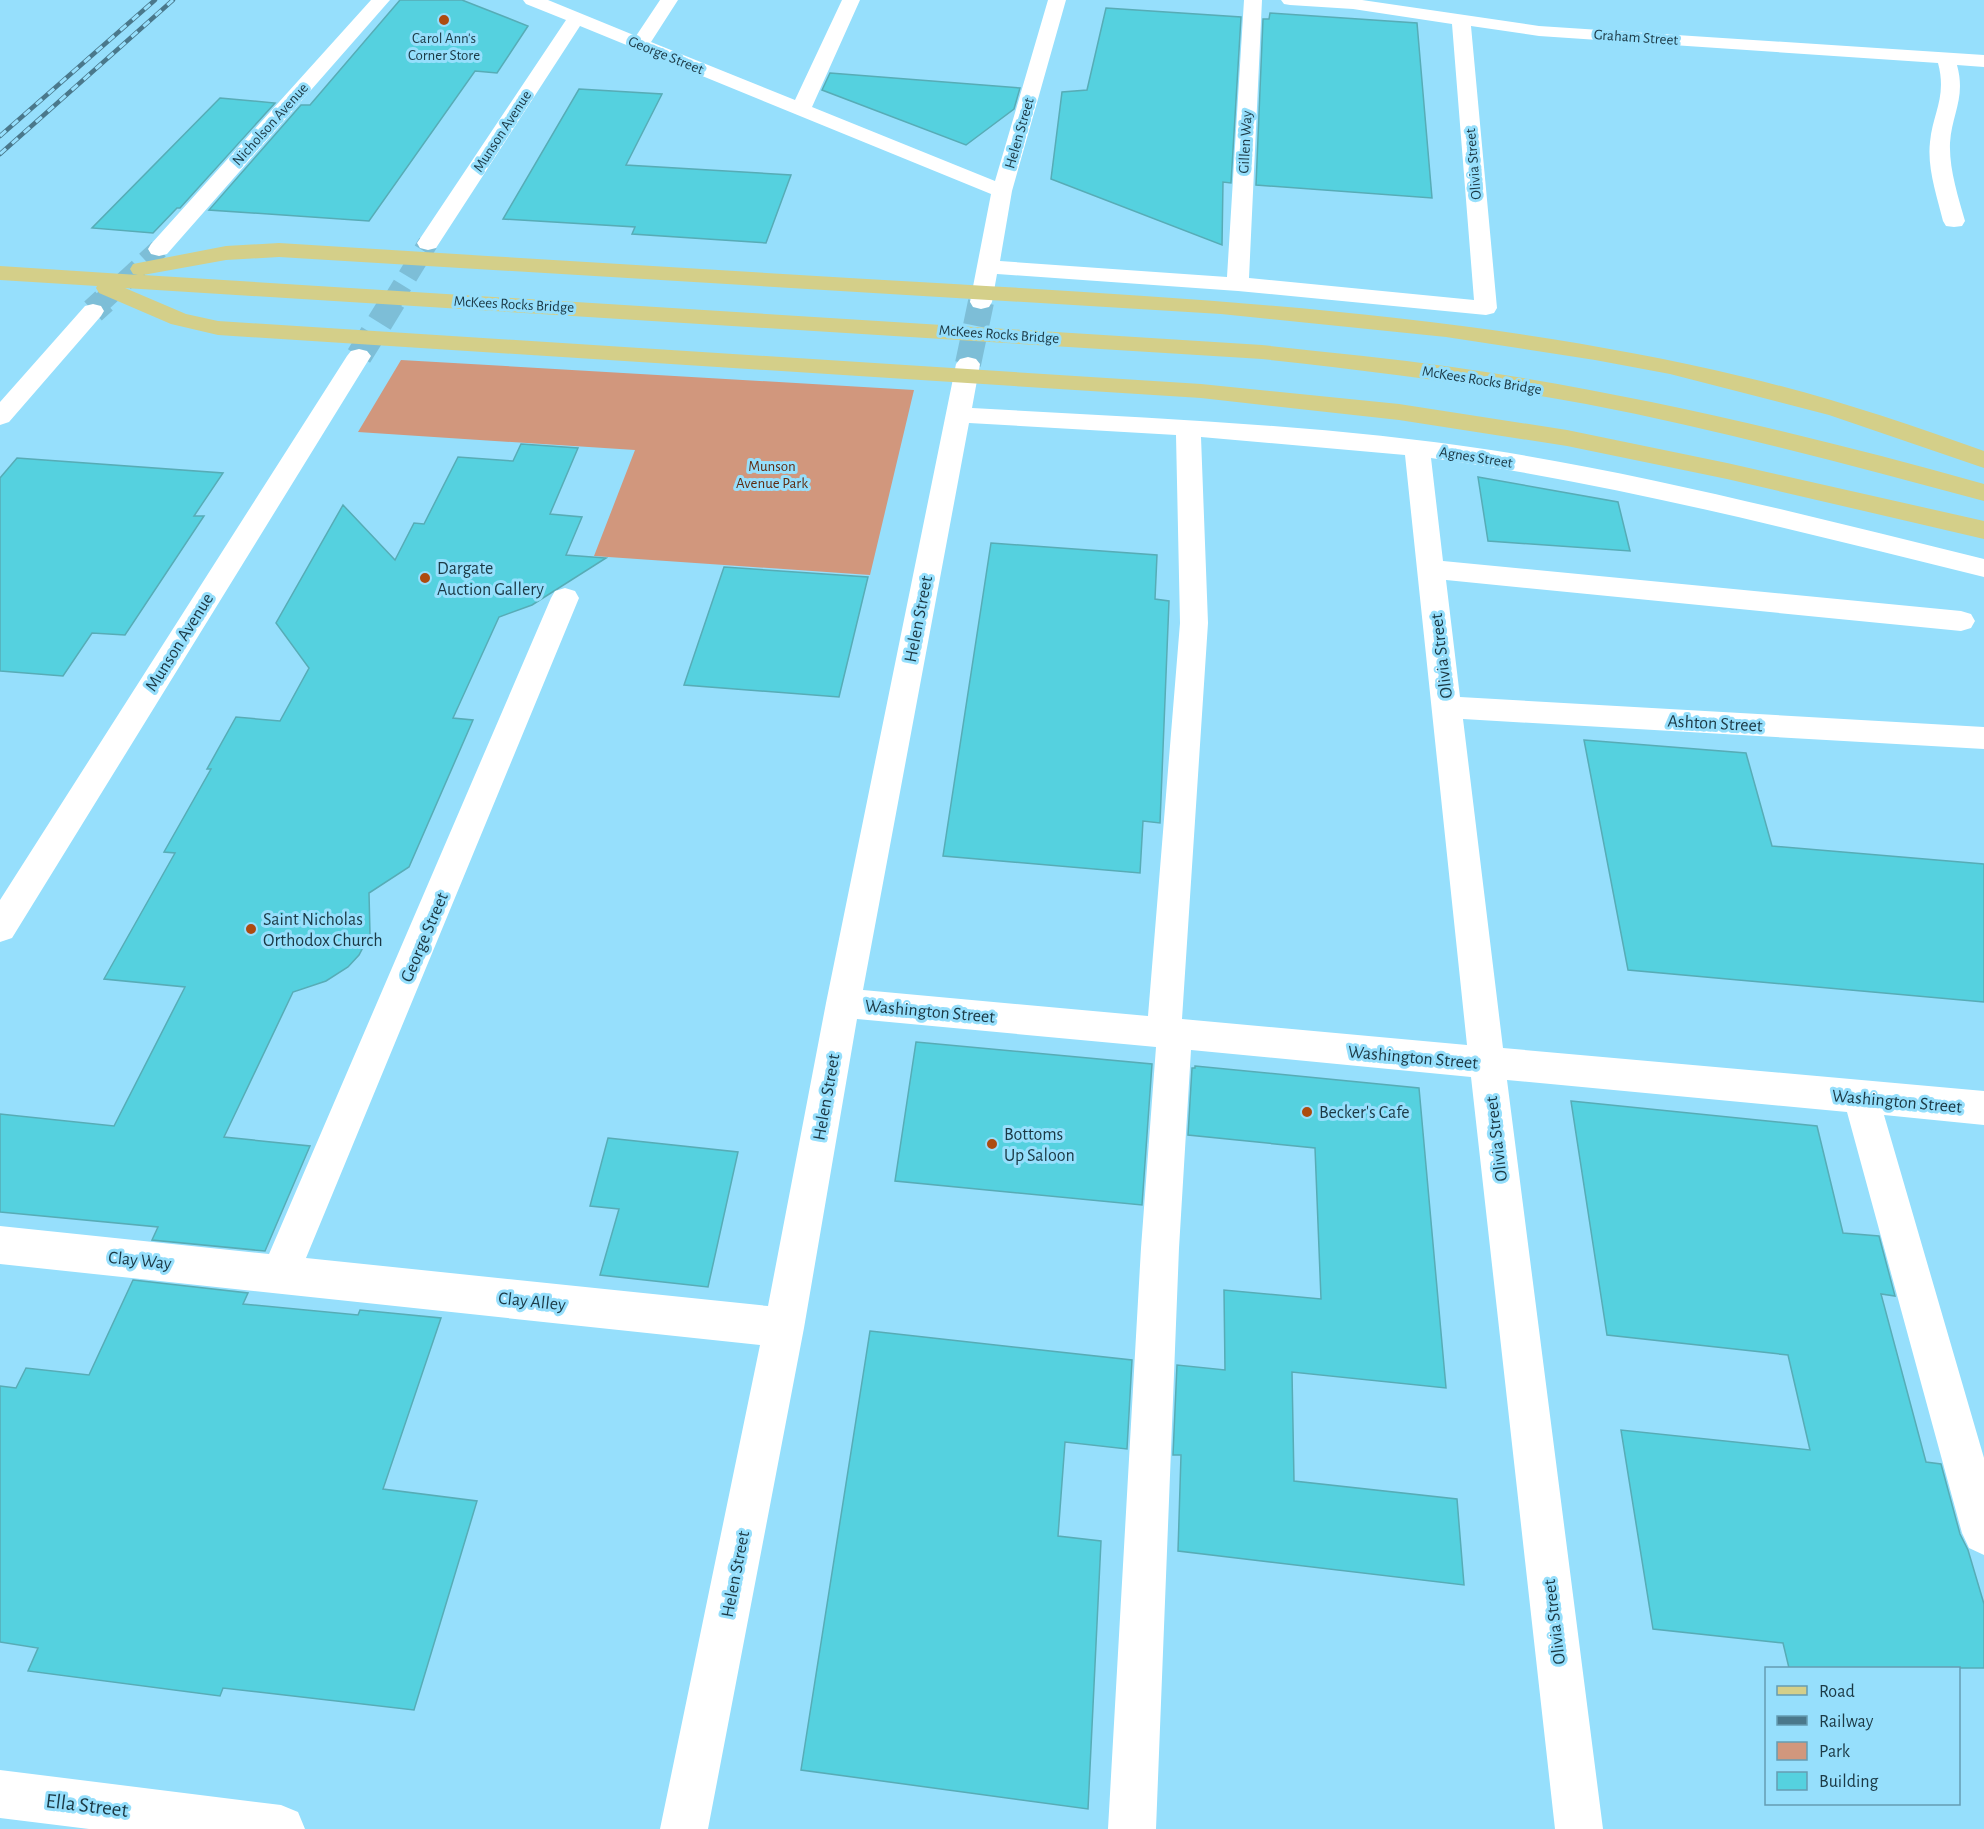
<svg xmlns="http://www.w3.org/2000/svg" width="1984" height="1829" font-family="'Alegreya Sans',sans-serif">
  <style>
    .green { fill: #d1977d }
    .building { fill: #55d1df; stroke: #57acb6; stroke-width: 1.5 }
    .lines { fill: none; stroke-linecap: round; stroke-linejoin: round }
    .minor-tunnel-far1 { stroke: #7dbed7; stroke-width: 20; stroke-dasharray: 20 10; stroke-linecap: butt }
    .minor-tunnel { stroke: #7dbed7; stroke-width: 26; stroke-dasharray: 26 13; stroke-linecap: butt }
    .minor { fill: #fff; fill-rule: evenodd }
    .major { fill: #d4cf89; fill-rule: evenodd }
    .rail-casing { stroke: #4a788b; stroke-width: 4.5 }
    .rail { stroke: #96dffc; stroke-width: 3; stroke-dasharray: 8; stroke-linecap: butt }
    .poi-dot { fill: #ad4b0f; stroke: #96dffc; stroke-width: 2 }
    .labels { text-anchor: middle; stroke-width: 6; stroke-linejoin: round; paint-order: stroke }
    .far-street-label { font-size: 15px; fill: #1b3945; stroke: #96dffc }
    .far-poi-label { font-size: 15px; fill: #1b3945; stroke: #96dffc }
    .far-park-label { font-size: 15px; fill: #602c11; stroke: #96dffc }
    .poi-label { font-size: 18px; fill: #1b3945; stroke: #96dffc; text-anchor: start }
    .street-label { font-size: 18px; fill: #1b3945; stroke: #96dffc }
    .near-street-label { font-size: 21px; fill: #1b3945; stroke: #96dffc }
  </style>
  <rect width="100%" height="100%" fill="#96dffc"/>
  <path class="green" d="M 401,360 L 914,390 L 870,575 L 594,556 L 635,450 L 358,432 Z"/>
  <path class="building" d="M 400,0 L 462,0 L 528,26 L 497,73 L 475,71 L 369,221 L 209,210 L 301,105 L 310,105 Z
    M 1106,8 L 1241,17 L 1231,183 L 1223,182 L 1222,245 L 1051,179 L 1062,92 L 1087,90 Z
    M 1270,13 L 1417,23 L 1432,198 L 1256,185 L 1263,19 L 1269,19 Z
    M 830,73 L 1020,88 L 1014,109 L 966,145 L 822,90 Z
    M 579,89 L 662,94 L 626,165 L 791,175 L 766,243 L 632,234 L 635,227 L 503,219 Z
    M 220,98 L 275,103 L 180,208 L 177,208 L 153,233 L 92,228 Z
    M 521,444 L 578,448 L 550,514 L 582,517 L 566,555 L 606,558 L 532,605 L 499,617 L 453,718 L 473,720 L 409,867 L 369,893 L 370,934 L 359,955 L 348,967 L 326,981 L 293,992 L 224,1137 L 310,1146 L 265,1251 L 152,1240 L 158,1227 L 0,1212 L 0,1114 L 114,1126 L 185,987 L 104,979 L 175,853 L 164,852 L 211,769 L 207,769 L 236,717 L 280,721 L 309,668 L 276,623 L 343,505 L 395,560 L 414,523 L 424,524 L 458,457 L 513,461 Z
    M 17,458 L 223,473 L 194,516 L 204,516 L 125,635 L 92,633 L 63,676 L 0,671 L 0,478 Z
    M 1478,477 L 1618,502 L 1630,551 L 1488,541 Z
    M 991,543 L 1157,555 L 1155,599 L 1169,601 L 1160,823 L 1143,821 L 1140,873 L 943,856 Z
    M 724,567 L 868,577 L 839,697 L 684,685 Z
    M 1584,740 L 1746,753 L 1772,846 L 1984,864 L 1984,1002 L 1628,970 Z
    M 916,1042 L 1152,1064 L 1142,1205 L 895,1181 Z
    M 1195,1066 L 1419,1088 L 1446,1388 L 1292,1372 L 1294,1481 L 1457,1499 L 1464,1585 L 1178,1551 L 1181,1455 L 1173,1455 L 1177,1365 L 1225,1370 L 1224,1290 L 1321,1299 L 1315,1148 L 1188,1135 L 1192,1068 L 1195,1068 Z
    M 1571,1101 L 1817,1126 L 1843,1233 L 1879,1236 L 1895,1296 L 1881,1294 L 1926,1462 L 1941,1464 L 1960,1534 L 1968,1550 L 1984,1604 L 1984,1668 L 1789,1668 L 1783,1643 L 1653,1629 L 1621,1430 L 1810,1450 L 1788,1355 L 1607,1335 Z
    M 608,1138 L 738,1152 L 708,1287 L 600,1275 L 619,1209 L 590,1206 Z
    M 133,1280 L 248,1293 L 243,1304 L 358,1315 L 360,1310 L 441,1318 L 383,1489 L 477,1501 L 414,1710 L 223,1688 L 220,1696 L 28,1671 L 38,1648 L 0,1642 L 0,1386 L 16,1388 L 26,1368 L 89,1375 Z
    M 870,1331 L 1132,1360 L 1127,1449 L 1065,1442 L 1058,1536 L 1101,1541 L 1088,1809 L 801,1770 Z"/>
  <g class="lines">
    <path class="minor-tunnel-far1" d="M 102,302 L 159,249
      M 392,302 L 428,243"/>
    <path class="minor-tunnel" d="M 93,311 L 104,301
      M 359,356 L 393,301
      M 968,364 L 981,302"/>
    <path class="minor" d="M 371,0 L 390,0 L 167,254 L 159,256 L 151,254 L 148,249 L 151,244 Z
      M 523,0 L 548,0 L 636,36 L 660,0 L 678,0 L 651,42 L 795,100 L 842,0 L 860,0 L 812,107 L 995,181 L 1048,0 L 1066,0 L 1012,191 L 1000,261 L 1227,277 L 1244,0 L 1262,0 L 1249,278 L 1474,300 L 1452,24 L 1353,9 L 1290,5 L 1284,4 L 1281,0 L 1362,0 L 1539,26 L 1984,55 L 1984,67 L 1957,65 C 1966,98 1952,113 1950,143 C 1949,169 1958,196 1965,221 L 1962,226 L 1954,227 L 1946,226 L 1943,221 C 1937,196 1927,168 1930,142 C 1933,112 1947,97 1938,63 L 1539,36 L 1471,26 L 1497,308 L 1494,313 L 1486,315 L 1238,291 L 997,274 L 992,302 L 989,307 L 981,309 L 973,307 L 970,302 L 991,194 L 580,26 L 436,248 L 428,250 L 420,248 L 417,243 L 566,20 L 526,4 Z
      M 93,304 L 101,306 L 104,311 L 101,316 L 9,422 L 0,425 L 0,402 L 85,306 Z
      M 359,349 L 367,351 L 371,356 L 12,938 L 0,942 L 0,900 L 347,356 L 351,351 Z
      M 968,357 L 976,359 L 980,364 L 972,408 C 1145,418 1319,424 1491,450 C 1657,476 1820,519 1984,559 L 1984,577 C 1801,532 1618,484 1431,458 L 1443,561 L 1961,611 L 1971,614 L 1975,621 L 1971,628 L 1961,631 L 1446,580 L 1460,697 L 1984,727 L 1984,749 L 1463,719 L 1503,1048 L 1984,1091 L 1984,1125 L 1884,1115 L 1984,1458 L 1984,1555 L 1969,1548 L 1962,1533 L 1847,1112 L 1507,1080 L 1603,1829 L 1555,1829 L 1471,1077 L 1191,1050 L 1179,1248 L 1156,1829 L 1108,1829 L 1141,1248 L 1156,1047 L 857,1019 L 804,1328 L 708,1829 L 660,1829 L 760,1345 L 0,1264 L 0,1226 L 269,1254 L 551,598 L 555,591 L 565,588 L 575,591 L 579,598 L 306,1258 L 768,1306 L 826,1003 L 956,364 L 960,359 ZM 969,423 L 1176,435 L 1180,623 L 1148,1016 L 863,990 ZM 1201,437 L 1405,455 L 1467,1045 L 1182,1019 L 1208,623 Z
      M 0,1770 L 281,1805 L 298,1812 L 305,1829 L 89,1829 L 0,1818 Z"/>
    <path class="major" d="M 279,243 C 504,257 729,271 954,284 C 1219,300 1485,315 1744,377 C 1826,396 1905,423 1984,451 L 1984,468 L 1829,415 L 1670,374 L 1595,360 L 1446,337 L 1221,314 L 279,257 L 226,260 L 143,275 L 1262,345 C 1325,352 1389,358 1452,367 C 1632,393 1809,435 1984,484 L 1984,501 C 1852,466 1721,430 1586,404 C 1479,384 1371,371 1262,359 L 125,288 L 186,314 L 218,321 L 1201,384 L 1399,404 L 1567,430 L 1727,463 L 1984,521 L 1984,539 L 1727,479 L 1567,446 L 1399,420 L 1201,398 L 218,335 L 171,324 L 99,293 L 96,288 L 97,286 L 0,280 L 0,266 L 138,275 L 133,274 L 130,269 L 133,264 L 226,246 Z"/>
    <defs>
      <path id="rail" d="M 0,136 L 155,0
        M 0,154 L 173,0"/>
    </defs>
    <use href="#rail" class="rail-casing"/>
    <use href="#rail" class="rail"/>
  </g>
  <g class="poi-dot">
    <circle cx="444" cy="20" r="6"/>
    <circle cx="425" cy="578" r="6"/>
    <circle cx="251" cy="929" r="6"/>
    <circle cx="1307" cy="1112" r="6"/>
    <circle cx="992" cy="1144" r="6"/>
  </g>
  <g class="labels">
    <g class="far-street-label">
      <text transform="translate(1636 37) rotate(4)" y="5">Graham Street</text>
      <text transform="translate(666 55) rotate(22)" y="5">George Street</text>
      <text transform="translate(270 124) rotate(-48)" y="5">Nicholson Avenue</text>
      <text transform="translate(502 131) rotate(-57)" y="5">Munson Avenue</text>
      <text transform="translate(1019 133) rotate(-74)" y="5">Helen Street</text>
      <text transform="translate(1245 142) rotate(-87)" y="5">Gillen Way</text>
      <text transform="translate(1473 164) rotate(-95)" y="5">Olivia Street</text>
      <text transform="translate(514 304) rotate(3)" y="5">McKees Rocks Bridge</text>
      <text transform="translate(999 334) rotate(4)" y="5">McKees Rocks Bridge</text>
      <text transform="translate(1482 380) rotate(9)" y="5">McKees Rocks Bridge</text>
      <text transform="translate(1476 457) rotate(9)" y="5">Agnes Street</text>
    </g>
    <g class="far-poi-label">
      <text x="444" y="43">Carol Ann's<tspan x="444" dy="17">Corner Store</tspan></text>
    </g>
    <g class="far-park-label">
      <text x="772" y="471">Munson<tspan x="772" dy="17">Avenue Park</tspan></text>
    </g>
    <g class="poi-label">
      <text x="437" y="574">Dargate<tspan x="437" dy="21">Auction Gallery</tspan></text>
      <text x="263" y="925">Saint Nicholas<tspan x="263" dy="21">Orthodox Church</tspan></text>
      <text x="1319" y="1118">Becker's Cafe</text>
      <text x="1004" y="1140">Bottoms<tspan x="1004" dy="21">Up Saloon</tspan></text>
    </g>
    <g class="street-label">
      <text transform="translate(918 619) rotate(-79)" y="6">Helen Street</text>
      <text transform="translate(179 642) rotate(-58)" y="6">Munson Avenue</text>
      <text transform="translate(1441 656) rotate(-97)" y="6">Olivia Street</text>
      <text transform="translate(1715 723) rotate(3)" y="6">Ashton Street</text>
      <text transform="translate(424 937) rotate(-67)" y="6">George Street</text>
      <text transform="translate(930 1011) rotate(5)" y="6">Washington Street</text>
      <text transform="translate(1413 1057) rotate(5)" y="6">Washington Street</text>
      <text transform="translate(826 1097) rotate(-80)" y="6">Helen Street</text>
      <text transform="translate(1897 1101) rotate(5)" y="6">Washington Street</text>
      <text transform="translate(1496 1139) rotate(-97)" y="6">Olivia Street</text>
      <text transform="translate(140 1260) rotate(6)" y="6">Clay Way</text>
      <text transform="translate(532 1301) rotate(6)" y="6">Clay Alley</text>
      <text transform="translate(735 1574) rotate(-79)" y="6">Helen Street</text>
      <text transform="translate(1554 1622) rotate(-97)" y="6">Olivia Street</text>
    </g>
    <g class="near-street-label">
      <text transform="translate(87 1805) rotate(7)" y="7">Ella Street</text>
    </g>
  </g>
  <rect x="1765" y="1667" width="195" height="138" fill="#96dffc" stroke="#659db3" stroke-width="1.5"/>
  <rect x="1777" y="1686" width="30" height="9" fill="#d4cf89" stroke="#659db3" stroke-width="1.5"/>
  <text x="1819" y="1697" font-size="18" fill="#1b3945">Road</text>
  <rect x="1777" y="1716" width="30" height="9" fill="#4a788b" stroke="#659db3" stroke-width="1.5"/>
  <text x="1819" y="1727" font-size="18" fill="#1b3945">Railway</text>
  <rect x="1777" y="1742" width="30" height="18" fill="#d1977d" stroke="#659db3" stroke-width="1.5"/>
  <text x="1819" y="1757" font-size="18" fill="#1b3945">Park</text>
  <rect x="1777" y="1772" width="30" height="18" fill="#55d1df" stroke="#659db3" stroke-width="1.5"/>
  <text x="1819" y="1787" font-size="18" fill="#1b3945">Building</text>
</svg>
